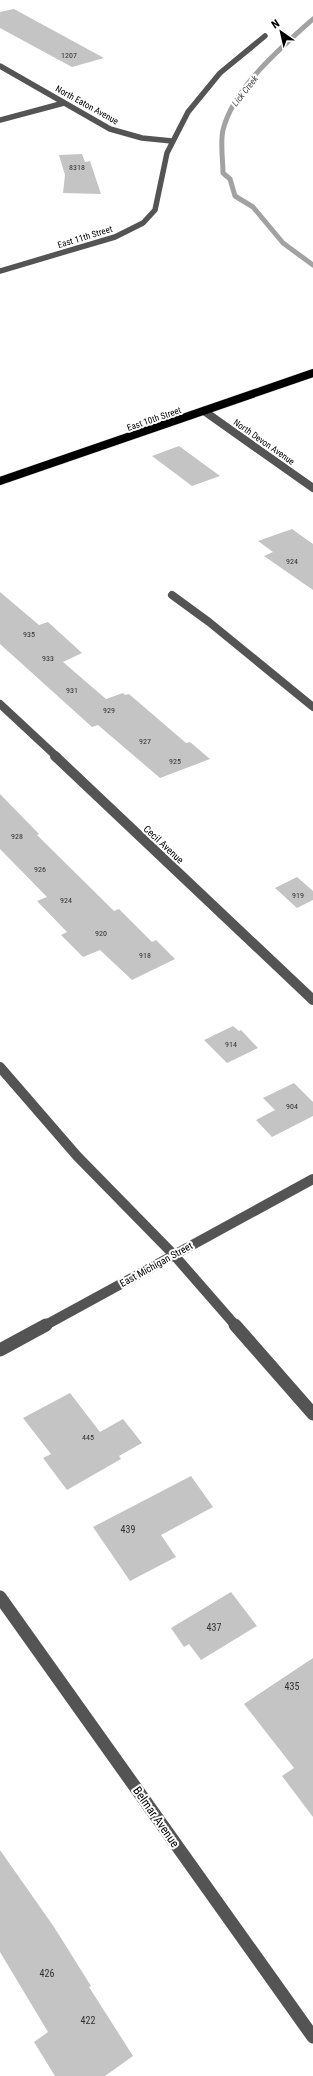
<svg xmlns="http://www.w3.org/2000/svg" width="313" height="2076" font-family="'Roboto Condensed',sans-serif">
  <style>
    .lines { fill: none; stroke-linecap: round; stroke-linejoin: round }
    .stream { stroke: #a2a2a2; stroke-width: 5 }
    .building { fill: #c4c4c4 }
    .major-casing { stroke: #dbdbdb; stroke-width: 9 }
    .minor-far3 { stroke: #545454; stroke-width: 5.5 }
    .minor-far2 { stroke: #545454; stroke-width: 8 }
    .minor-far1 { stroke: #545454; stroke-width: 10 }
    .minor { stroke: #545454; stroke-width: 13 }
    .major { stroke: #000; stroke-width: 8 }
    .labels { text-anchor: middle; stroke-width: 4; stroke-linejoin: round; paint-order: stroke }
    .number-label { font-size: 8px; fill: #313131 }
    .far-water-label { font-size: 9px; font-style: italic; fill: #434343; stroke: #fff }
    .far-street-label { font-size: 9px; fill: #000; stroke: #fff }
    .street-label { font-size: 10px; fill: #000; stroke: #fff }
    .near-number-label { font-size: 10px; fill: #313131 }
    .near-street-label { font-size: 12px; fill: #000; stroke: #fff }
  </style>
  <rect width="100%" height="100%" fill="#fff"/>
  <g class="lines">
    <path class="stream" d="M 313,19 C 282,47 233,88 223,130 C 220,143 223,160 223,173 L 230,179 L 235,196 L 253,207 L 283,243 L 313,265"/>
  </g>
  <path class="building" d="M 14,9 L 104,58 L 72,67 L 0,28 L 0,12 Z
    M 82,154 L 85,162 L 90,161 L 101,194 L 63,193 L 65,175 L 59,155 Z
    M 179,446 L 220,476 L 192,486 L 152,456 Z
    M 292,529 L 313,544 L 313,590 L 264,556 L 273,552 L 258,541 Z
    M 0,592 L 39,625 L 48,622 L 82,653 L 63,662 L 106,699 L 123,693 L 125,695 L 129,694 L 186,743 L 190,742 L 210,759 L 160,778 L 98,725 L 92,727 L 0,644 Z
    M 0,794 L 39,834 L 37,835 L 114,911 L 119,909 L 152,942 L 156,940 L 175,959 L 132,980 L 100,950 L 83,957 L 61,935 L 67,932 L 37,901 L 47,897 L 0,849 Z
    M 297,877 L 313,891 L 313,900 L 297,908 L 275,888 Z
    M 233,1026 L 239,1031 L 241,1030 L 258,1048 L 227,1063 L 204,1040 Z
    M 294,1083 L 313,1102 L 313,1116 L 272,1137 L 256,1120 L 275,1110 L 263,1098 Z
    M 70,1393 L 100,1432 L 123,1419 L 142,1443 L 119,1456 L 121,1459 L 67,1490 L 43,1458 L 51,1454 L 23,1418 Z
    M 191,1476 L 213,1507 L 161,1535 L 176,1557 L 130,1581 L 93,1527 Z
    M 231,1592 L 257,1626 L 201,1660 L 189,1644 L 184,1647 L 171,1628 Z
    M 313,1658 L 313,1817 L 282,1776 L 294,1768 L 244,1704 Z
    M 0,1850 L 54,1927 L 91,1986 L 89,1987 L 133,2056 L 105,2076 L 55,2076 L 34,2042 L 48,2032 L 0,1952 Z"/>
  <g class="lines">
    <defs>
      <path id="major" d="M 0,481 L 313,373"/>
    </defs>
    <use href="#major" class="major-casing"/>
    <path class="minor-far3" d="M 0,66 L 110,129 L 142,138 L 172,141
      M 0,120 L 64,103
      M 0,271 L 115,237 L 143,223 L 155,210 L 167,153 L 188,112 L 220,73 L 265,36"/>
    <path class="minor-far2" d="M 204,411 L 313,488
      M 172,595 L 209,622 L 313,707
      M 0,704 L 57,757"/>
    <path class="minor-far1" d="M 55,756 L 313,1000
      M 0,1067 L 77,1156 L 174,1255 L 236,1326
      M 44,1326 L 313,1179"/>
    <path class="minor" d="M 235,1325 L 313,1414
      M 0,1350 L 46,1325
      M 0,1597 L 313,2037"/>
    <use href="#major" class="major"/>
  </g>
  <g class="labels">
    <g class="number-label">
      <text x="69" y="58">1207</text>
      <text x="77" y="170">8318</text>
      <text x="292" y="564">924</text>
      <text x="29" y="637">935</text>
      <text x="48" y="661">933</text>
      <text x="72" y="693">931</text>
      <text x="109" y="713">929</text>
      <text x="145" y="744">927</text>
      <text x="175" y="764">925</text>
      <text x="17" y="839">928</text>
      <text x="40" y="872">926</text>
      <text x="298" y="898">919</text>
      <text x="66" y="903">924</text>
      <text x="101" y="936">920</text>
      <text x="145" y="958">918</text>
      <text x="231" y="1047">914</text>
      <text x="292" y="1109">904</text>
      <text x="88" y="1440">445</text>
    </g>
    <g class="far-water-label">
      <text transform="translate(245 91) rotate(-52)" y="3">Lick Creek</text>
    </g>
    <g class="far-street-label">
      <text transform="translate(87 105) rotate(29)" y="3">North Eaton Avenue</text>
      <text transform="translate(85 237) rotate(-17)" y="3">East 11th Street</text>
      <text transform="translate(154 419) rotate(-19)" y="3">East 10th Street</text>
      <text transform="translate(264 442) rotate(35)" y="3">North Devon Avenue</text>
    </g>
    <g class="street-label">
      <text transform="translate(164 844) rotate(43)" y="4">Cecil Avenue</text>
      <text transform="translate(156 1264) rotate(-29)" y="4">East Michigan Street</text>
    </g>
    <g class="near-number-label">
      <text x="128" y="1533">439</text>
      <text x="214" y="1631">437</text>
      <text x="292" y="1690">435</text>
      <text x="47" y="1977">426</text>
      <text x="88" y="2024">422</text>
    </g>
    <g class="near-street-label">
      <text transform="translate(156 1817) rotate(55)" y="4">Belmar Avenue</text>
    </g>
  </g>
  <g transform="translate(281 32) rotate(326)" stroke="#ffffff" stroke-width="3" paint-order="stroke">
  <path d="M0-3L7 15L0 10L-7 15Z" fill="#000000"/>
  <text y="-6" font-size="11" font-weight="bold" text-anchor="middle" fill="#000000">N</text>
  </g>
</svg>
